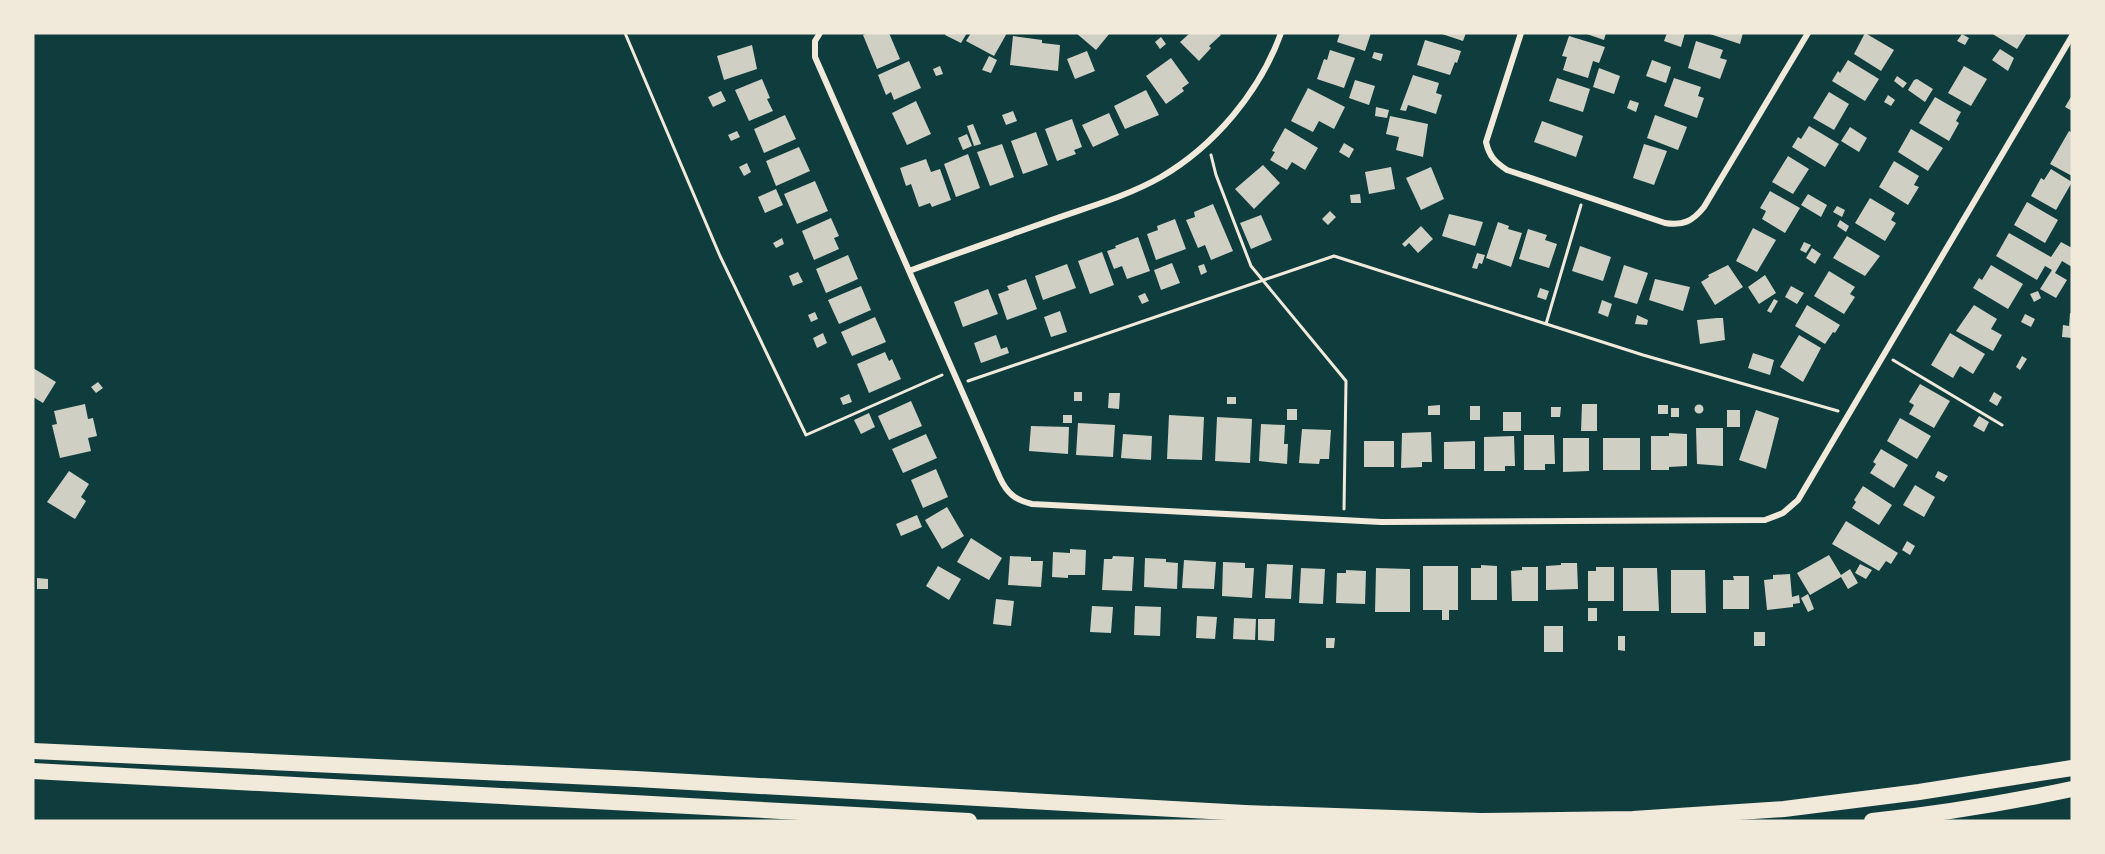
<svg xmlns="http://www.w3.org/2000/svg" width="2105" height="854" font-family="'DM Sans',sans-serif">
  <style>
    .building { fill: #cfcfc3 }
    .lines { fill: none; stroke-linecap: round; stroke-linejoin: round }
    .path { stroke: #f1e9da; stroke-width: 3 }
    .minor { stroke: #f1e9da; stroke-width: 6 }
    .trunk { stroke: #f1e9da; stroke-width: 16 }
  </style>
  <rect width="100%" height="100%" fill="#0f3d3e"/>
  <path class="building" d="M 868,33 L 889,33 L 900,59 L 877,69 L 863,35 Z
    M 946,33 L 967,33 L 961,43 L 945,35 Z
    M 971,33 L 1007,33 L 994,56 L 966,41 Z
    M 1076,33 L 1110,33 L 1096,50 Z
    M 1190,33 L 1219,33 L 1221,35 L 1209,46 L 1211,48 L 1199,61 L 1180,42 Z
    M 1340,33 L 1371,33 L 1365,51 L 1337,42 Z
    M 1439,33 L 1466,33 L 1463,41 Z
    M 1584,33 L 1606,33 L 1604,40 Z
    M 1667,33 L 1685,33 L 1681,47 L 1664,41 Z
    M 1707,33 L 1743,33 L 1740,44 Z
    M 1865,33 L 1894,50 L 1881,71 L 1854,54 Z
    M 1991,33 L 2027,33 L 2017,49 Z
    M 1962,34 L 1969,38 L 1965,45 L 1957,41 Z
    M 1013,36 L 1042,40 L 1042,43 L 1060,45 L 1058,71 L 1010,65 Z
    M 1569,36 L 1605,47 L 1599,63 L 1593,61 L 1588,78 L 1563,70 L 1567,57 L 1562,56 Z
    M 1161,37 L 1166,44 L 1160,49 L 1155,42 Z
    M 1425,40 L 1461,51 L 1457,63 L 1455,62 L 1450,75 L 1417,65 Z
    M 1696,41 L 1723,50 L 1720,58 L 1727,60 L 1720,79 L 1688,68 Z
    M 752,45 L 757,69 L 724,80 L 717,56 Z
    M 2000,49 L 2014,58 L 2008,71 L 1992,60 Z
    M 1330,50 L 1355,58 L 1344,88 L 1317,79 L 1324,59 L 1327,60 Z
    M 1087,51 L 1095,71 L 1075,79 L 1067,59 Z
    M 1374,52 L 1383,54 L 1381,61 L 1372,58 Z
    M 989,56 L 997,60 L 991,73 L 982,70 Z
    M 1171,58 L 1189,83 L 1182,88 L 1184,91 L 1166,104 L 1146,76 Z
    M 1652,60 L 1671,67 L 1666,83 L 1646,76 Z
    M 1848,60 L 1879,79 L 1865,101 L 1832,81 L 1838,71 L 1840,73 Z
    M 909,61 L 921,88 L 894,100 L 891,92 L 886,95 L 878,75 Z
    M 940,66 L 943,74 L 936,76 L 933,69 Z
    M 1964,66 L 1987,79 L 1971,106 L 1948,93 Z
    M 1599,68 L 1620,76 L 1614,94 L 1593,87 Z
    M 1413,75 L 1439,83 L 1436,93 L 1442,95 L 1436,114 L 1408,105 L 1406,111 L 1400,110 Z
    M 1897,76 L 1907,83 L 1903,88 L 1894,81 Z
    M 1557,78 L 1590,89 L 1583,112 L 1549,101 Z
    M 1674,78 L 1701,87 L 1698,96 L 1704,98 L 1697,118 L 1664,106 Z
    M 762,79 L 770,98 L 767,99 L 773,111 L 749,121 L 735,90 Z
    M 1917,79 L 1933,89 L 1925,102 L 1908,90 L 1914,80 Z
    M 1355,80 L 1375,86 L 1369,105 L 1349,98 Z
    M 1308,88 L 1345,107 L 1334,129 L 1319,121 L 1313,132 L 1291,121 Z
    M 1146,90 L 1159,115 L 1125,129 L 1114,106 Z
    M 721,91 L 726,101 L 713,107 L 708,97 Z
    M 1829,92 L 1849,104 L 1834,130 L 1813,118 Z
    M 1888,95 L 1895,100 L 1891,106 L 1884,102 Z
    M 2072,95 L 2072,111 L 2065,107 Z
    M 1935,97 L 1961,112 L 1956,121 L 1959,123 L 1949,141 L 1919,123 Z
    M 1630,100 L 1639,103 L 1636,112 L 1627,108 Z
    M 916,101 L 931,134 L 907,145 L 892,113 Z
    M 1376,107 L 1389,110 L 1387,118 L 1375,116 Z
    M 1013,111 L 1017,121 L 1006,125 L 1002,115 Z
    M 1109,113 L 1119,135 L 1093,147 L 1082,125 Z
    M 785,115 L 796,139 L 764,153 L 754,129 Z
    M 1655,115 L 1687,127 L 1678,150 L 1647,138 Z
    M 1390,116 L 1428,124 L 1423,157 L 1396,150 L 1399,137 L 1386,134 Z
    M 1072,119 L 1082,147 L 1074,150 L 1076,154 L 1057,161 L 1045,129 Z
    M 1542,121 L 1583,136 L 1576,157 L 1534,142 Z
    M 973,124 L 981,144 L 974,146 L 967,126 Z
    M 1809,126 L 1839,144 L 1825,167 L 1792,147 L 1798,137 L 1801,139 Z
    M 1850,127 L 1867,138 L 1859,152 L 1841,141 Z
    M 1285,128 L 1318,148 L 1305,170 L 1292,162 L 1287,170 L 1270,160 L 1275,152 L 1272,151 Z
    M 1911,129 L 1943,148 L 1928,171 L 1898,152 Z
    M 737,131 L 740,137 L 731,141 L 728,135 Z
    M 2069,131 L 2072,133 L 2072,176 L 2050,164 Z
    M 1036,132 L 1048,165 L 1023,174 L 1011,141 Z
    M 967,134 L 972,146 L 963,150 L 958,138 Z
    M 1344,143 L 1354,149 L 1349,158 L 1339,152 Z
    M 1002,144 L 1014,177 L 990,186 L 977,152 Z
    M 1644,144 L 1667,151 L 1654,185 L 1633,178 Z
    M 799,147 L 810,171 L 776,186 L 766,161 Z
    M 968,154 L 980,188 L 956,197 L 944,164 Z
    M 1788,156 L 1809,169 L 1793,194 L 1772,182 Z
    M 926,159 L 931,172 L 940,169 L 951,200 L 932,207 L 930,203 L 919,207 L 911,184 L 906,186 L 900,168 Z
    M 1894,161 L 1919,176 L 1914,185 L 1919,187 L 1908,205 L 1879,187 Z
    M 747,163 L 751,172 L 744,176 L 739,167 Z
    M 1263,165 L 1280,183 L 1254,209 L 1235,189 Z
    M 1391,167 L 1395,189 L 1369,194 L 1365,172 Z
    M 1431,167 L 1444,199 L 1421,210 L 1406,178 Z
    M 2051,169 L 2072,182 L 2056,210 L 2031,196 L 2041,178 L 2044,180 Z
    M 815,181 L 828,211 L 797,224 L 784,194 Z
    M 776,189 L 783,205 L 765,213 L 758,197 Z
    M 1770,191 L 1800,208 L 1785,233 L 1762,219 L 1766,211 L 1760,208 Z
    M 1360,194 L 1361,203 L 1351,203 L 1350,195 Z
    M 1808,194 L 1827,205 L 1821,217 L 1801,205 Z
    M 1870,198 L 1895,213 L 1891,220 L 1896,223 L 1885,241 L 1855,223 Z
    M 2027,202 L 2058,220 L 2045,243 L 2014,225 Z
    M 1213,204 L 1233,251 L 1211,260 L 1205,245 L 1198,248 L 1186,220 L 1195,217 L 1194,212 Z
    M 1837,206 L 1845,210 L 1842,217 L 1833,212 Z
    M 1330,211 L 1336,217 L 1328,225 L 1322,219 Z
    M 1449,214 L 1483,222 L 1475,246 L 1442,236 Z
    M 1261,215 L 1272,240 L 1251,249 L 1240,223 Z
    M 831,218 L 839,236 L 834,238 L 839,249 L 814,260 L 802,231 Z
    M 1175,219 L 1186,249 L 1156,260 L 1147,234 L 1158,230 L 1157,226 Z
    M 1840,220 L 1849,226 L 1846,232 L 1837,226 Z
    M 1498,222 L 1509,226 L 1508,229 L 1522,233 L 1511,267 L 1486,258 Z
    M 1421,226 L 1433,239 L 1418,253 L 1409,243 L 1405,247 L 1402,244 Z
    M 1753,228 L 1776,240 L 1757,272 L 1736,261 Z
    M 1528,229 L 1547,235 L 1545,240 L 1557,244 L 1549,268 L 1519,259 Z
    M 2009,233 L 2051,257 L 2061,242 L 2072,248 L 2072,267 L 2062,261 L 2055,273 L 2067,280 L 2056,298 L 2040,289 L 2052,270 L 2045,266 L 2037,280 L 1996,256 Z
    M 1847,236 L 1880,256 L 1865,276 L 1833,258 Z
    M 1138,237 L 1150,271 L 1127,279 L 1122,266 L 1114,269 L 1107,251 L 1116,248 L 1115,246 Z
    M 782,238 L 784,244 L 776,248 L 773,243 Z
    M 1804,242 L 1811,245 L 1806,253 L 1800,250 Z
    M 1580,246 L 1611,257 L 1603,281 L 1572,271 Z
    M 1812,248 L 1821,254 L 1815,264 L 1806,258 Z
    M 1102,252 L 1114,285 L 1090,294 L 1078,261 Z
    M 1477,253 L 1485,255 L 1482,264 L 1479,263 L 1477,269 L 1472,268 Z
    M 848,255 L 858,279 L 826,293 L 816,269 Z
    M 1172,263 L 1180,283 L 1161,290 L 1154,270 Z
    M 1067,264 L 1076,288 L 1043,300 L 1035,276 Z
    M 1204,264 L 1207,272 L 1201,275 L 1198,266 Z
    M 1624,265 L 1648,273 L 1637,304 L 1614,297 Z
    M 1728,265 L 1743,287 L 1715,305 L 1701,282 L 1709,277 L 1708,275 Z
    M 1991,265 L 2023,284 L 2008,309 L 1973,288 L 1979,278 L 1982,280 Z
    M 1829,271 L 1855,287 L 1850,294 L 1855,297 L 1844,314 L 1814,296 Z
    M 798,272 L 803,282 L 793,286 L 789,276 Z
    M 1765,275 L 1776,293 L 1759,304 L 1748,287 Z
    M 1026,279 L 1037,309 L 1007,320 L 998,294 L 1009,290 L 1007,286 Z
    M 1655,279 L 1690,287 L 1683,311 L 1649,300 Z
    M 861,286 L 871,310 L 839,324 L 828,300 Z
    M 1791,286 L 1804,293 L 1797,304 L 1785,297 Z
    M 1540,288 L 1549,291 L 1546,300 L 1537,297 Z
    M 988,289 L 998,314 L 963,327 L 954,302 Z
    M 2038,291 L 2041,298 L 2034,302 L 2030,294 Z
    M 1145,293 L 1149,301 L 1142,304 L 1138,296 Z
    M 1774,299 L 1778,301 L 1771,313 L 1767,311 Z
    M 1602,300 L 1612,304 L 1608,317 L 1598,313 Z
    M 1807,305 L 1840,325 L 1835,333 L 1833,332 L 1825,344 L 1795,326 Z
    M 1974,305 L 1997,319 L 1991,329 L 2002,335 L 1993,351 L 1956,331 Z
    M 1060,311 L 1067,332 L 1051,337 L 1044,317 Z
    M 815,312 L 818,319 L 811,322 L 808,315 Z
    M 2070,313 L 2072,313 L 2072,338 L 2062,337 L 2063,325 L 2069,326 Z
    M 2025,314 L 2035,319 L 2031,327 L 2021,322 Z
    M 1637,315 L 1648,320 L 1647,325 L 1635,324 Z
    M 875,317 L 886,342 L 852,356 L 841,332 Z
    M 1717,318 L 1723,318 L 1725,340 L 1700,344 L 1697,320 Z
    M 823,333 L 827,343 L 817,348 L 813,338 Z
    M 1950,333 L 1985,354 L 1973,374 L 1960,366 L 1953,378 L 1931,365 Z
    M 996,335 L 1001,349 L 1007,347 L 1009,353 L 981,363 L 974,343 Z
    M 1799,335 L 1821,348 L 1803,382 L 1780,367 Z
    M 885,352 L 889,361 L 892,359 L 901,379 L 869,393 L 857,364 Z
    M 1753,353 L 1774,360 L 1770,375 L 1748,368 Z
    M 2022,356 L 2027,359 L 2020,370 L 2016,367 Z
    M 33,368 L 56,382 L 43,403 L 33,397 Z
    M 98,382 L 103,388 L 96,393 L 91,387 Z
    M 1920,384 L 1950,401 L 1934,428 L 1909,414 L 1914,405 L 1909,402 Z
    M 1074,392 L 1082,392 L 1082,401 L 1074,401 Z
    M 1994,392 L 2002,397 L 1997,406 L 1989,401 Z
    M 1109,393 L 1120,393 L 1119,409 L 1108,408 Z
    M 849,394 L 852,402 L 843,405 L 840,398 Z
    M 1227,397 L 1236,397 L 1236,404 L 1227,404 Z
    M 911,401 L 922,426 L 889,440 L 878,416 Z
    M 85,404 L 88,419 L 93,418 L 97,436 L 88,438 L 91,451 L 60,458 L 52,425 L 57,424 L 54,411 Z
    M 1582,404 L 1597,404 L 1597,431 L 1581,431 Z
    M1694.5 409a4.5 4.5 0 1 1 9 0a4.5 4.5 0 1 1-9 0Z
    M 1440,405 L 1440,415 L 1428,415 L 1428,406 Z
    M 1658,405 L 1668,405 L 1668,414 L 1658,414 Z
    M 1470,406 L 1480,406 L 1480,420 L 1470,420 Z
    M 1551,407 L 1561,407 L 1560,417 L 1551,417 Z
    M 1671,408 L 1679,408 L 1679,417 L 1671,417 Z
    M 1287,409 L 1297,409 L 1297,420 L 1287,420 Z
    M 1727,410 L 1740,410 L 1740,427 L 1727,427 Z
    M 1756,410 L 1779,418 L 1766,469 L 1739,460 Z
    M 1503,412 L 1521,412 L 1521,431 L 1503,431 Z
    M 869,413 L 875,427 L 861,434 L 854,420 Z
    M 1063,415 L 1072,415 L 1072,423 L 1063,423 Z
    M 1169,415 L 1204,417 L 1202,460 L 1167,459 Z
    M 1979,416 L 1989,422 L 1984,432 L 1973,426 Z
    M 1217,417 L 1252,419 L 1250,463 L 1215,461 Z
    M 1900,418 L 1931,436 L 1917,459 L 1887,441 Z
    M 1078,423 L 1115,425 L 1113,457 L 1076,455 Z
    M 1261,424 L 1285,425 L 1284,444 L 1288,444 L 1287,464 L 1259,461 Z
    M 1031,426 L 1069,427 L 1068,454 L 1029,451 Z
    M 1696,428 L 1723,428 L 1723,466 L 1697,464 Z
    M 1302,429 L 1331,430 L 1329,459 L 1320,459 L 1319,464 L 1299,463 Z
    M 1431,432 L 1432,462 L 1422,462 L 1422,467 L 1401,468 L 1402,433 Z
    M 1669,433 L 1687,434 L 1687,466 L 1669,467 L 1669,470 L 1651,470 L 1651,436 L 1669,436 Z
    M 926,434 L 937,458 L 903,473 L 892,449 Z
    M 1123,434 L 1152,436 L 1151,460 L 1121,458 Z
    M 1524,435 L 1554,435 L 1555,464 L 1545,464 L 1545,470 L 1524,470 Z
    M 1514,436 L 1515,466 L 1505,466 L 1505,471 L 1484,471 L 1484,437 Z
    M 1563,438 L 1589,438 L 1589,471 L 1563,472 Z
    M 1603,438 L 1640,438 L 1640,470 L 1603,470 Z
    M 1364,441 L 1394,441 L 1394,467 L 1364,467 Z
    M 1475,441 L 1475,469 L 1444,469 L 1444,442 Z
    M 1881,449 L 1908,465 L 1894,488 L 1870,473 L 1876,464 L 1873,462 Z
    M 936,469 L 948,497 L 923,508 L 911,480 Z
    M 69,471 L 89,484 L 81,497 L 86,501 L 75,519 L 47,502 Z
    M 1938,471 L 1948,476 L 1944,482 L 1935,477 Z
    M 1915,485 L 1935,497 L 1924,517 L 1903,505 Z
    M 1863,486 L 1892,505 L 1879,525 L 1852,508 L 1856,502 L 1854,500 Z
    M 947,507 L 964,536 L 942,549 L 925,520 Z
    M 917,515 L 922,527 L 901,536 L 896,524 Z
    M 1846,521 L 1898,553 L 1891,564 L 1886,561 L 1879,571 L 1832,544 Z
    M 971,538 L 1002,558 L 989,580 L 957,562 Z
    M 1907,541 L 1915,546 L 1910,555 L 1902,550 Z
    M 1070,549 L 1086,550 L 1085,575 L 1068,575 L 1068,578 L 1052,577 L 1053,552 L 1070,553 Z
    M 1829,555 L 1841,575 L 1850,569 L 1858,583 L 1848,589 L 1841,577 L 1810,595 L 1797,573 Z
    M 1010,556 L 1031,557 L 1031,561 L 1043,561 L 1041,587 L 1008,585 Z
    M 1113,556 L 1134,557 L 1132,591 L 1102,590 L 1104,559 L 1112,559 Z
    M 1145,558 L 1166,559 L 1166,562 L 1178,563 L 1177,589 L 1144,587 Z
    M 1184,560 L 1216,562 L 1214,589 L 1182,588 Z
    M 1223,562 L 1245,563 L 1245,568 L 1254,568 L 1252,598 L 1222,596 Z
    M 1561,563 L 1577,563 L 1578,589 L 1546,590 L 1546,566 L 1561,565 Z
    M 1267,564 L 1293,565 L 1291,599 L 1265,598 Z
    M 1860,564 L 1872,570 L 1866,579 L 1855,573 Z
    M 1481,565 L 1497,566 L 1497,600 L 1471,600 L 1471,568 L 1481,568 Z
    M 938,566 L 961,579 L 949,600 L 926,586 Z
    M 1423,566 L 1458,566 L 1458,610 L 1449,610 L 1449,620 L 1442,620 L 1442,610 L 1423,610 Z
    M 1522,567 L 1538,567 L 1538,601 L 1512,601 L 1511,571 L 1522,570 Z
    M 1596,567 L 1614,567 L 1614,601 L 1588,601 L 1588,571 L 1596,571 Z
    M 1301,568 L 1325,569 L 1323,604 L 1299,603 Z
    M 1376,568 L 1410,569 L 1410,612 L 1375,612 Z
    M 1623,568 L 1657,568 L 1659,611 L 1623,611 Z
    M 1346,570 L 1366,571 L 1365,604 L 1336,603 L 1337,573 L 1346,573 Z
    M 1671,570 L 1705,570 L 1706,613 L 1671,613 Z
    M 1790,574 L 1792,597 L 1799,595 L 1800,603 L 1793,604 L 1793,607 L 1767,610 L 1764,580 L 1773,579 L 1773,575 Z
    M 1733,576 L 1749,576 L 1749,609 L 1723,609 L 1723,580 L 1734,580 Z
    M 37,578 L 48,579 L 48,589 L 37,589 Z
    M 1808,594 L 1814,609 L 1808,612 L 1801,598 Z
    M 996,599 L 1014,601 L 1011,626 L 993,624 Z
    M 1092,606 L 1113,607 L 1111,633 L 1090,632 Z
    M 1135,606 L 1161,607 L 1160,636 L 1134,635 Z
    M 1588,608 L 1597,608 L 1597,621 L 1588,621 Z
    M 1197,616 L 1217,617 L 1215,639 L 1196,638 Z
    M 1234,618 L 1256,619 L 1255,640 L 1233,639 Z
    M 1258,619 L 1275,619 L 1274,641 L 1258,640 Z
    M 1544,626 L 1563,626 L 1563,652 L 1544,652 Z
    M 1754,632 L 1765,632 L 1765,646 L 1754,646 Z
    M 1618,636 L 1625,636 L 1625,651 L 1618,650 Z
    M 1326,638 L 1335,638 L 1334,648 L 1326,648 Z"/>
  <g class="lines">
    <path class="path" d="M 625,33 L 720,256 L 806,435 L 942,375
      M 1211,155 L 1216,175 L 1251,266 L 1346,381 L 1344,509
      M 1546,324 L 1581,205
      M 1893,360 L 2002,425
      M 968,381 L 1334,256 L 1643,355 L 1838,411"/>
    <path class="minor" d="M 820,33 L 815,41 L 815,57 L 1000,478 C 1007,493 1015,500 1032,504 L 1381,522 L 1765,520 L 1783,513 L 1798,500 L 2072,36
      M 1521,33 L 1486,142 C 1489,156 1495,162 1507,170 L 1665,223 C 1683,226 1693,221 1704,207 L 1808,33
      M 909,271 C 955,254 1001,238 1046,222 C 1084,208 1126,197 1161,177 C 1214,146 1260,92 1281,33"/>
    <path class="trunk" d="M 33,751 L 636,779 L 1245,813 L 1481,821 L 1633,819 L 1784,809 L 1919,792 L 2072,768
      M 33,771 L 969,821
      M 1872,821 C 1939,814 2006,803 2072,789"/>
  </g>
  <rect width="2105" height="854" fill="none" stroke="#f1e9da" stroke-width="69"/>
</svg>
